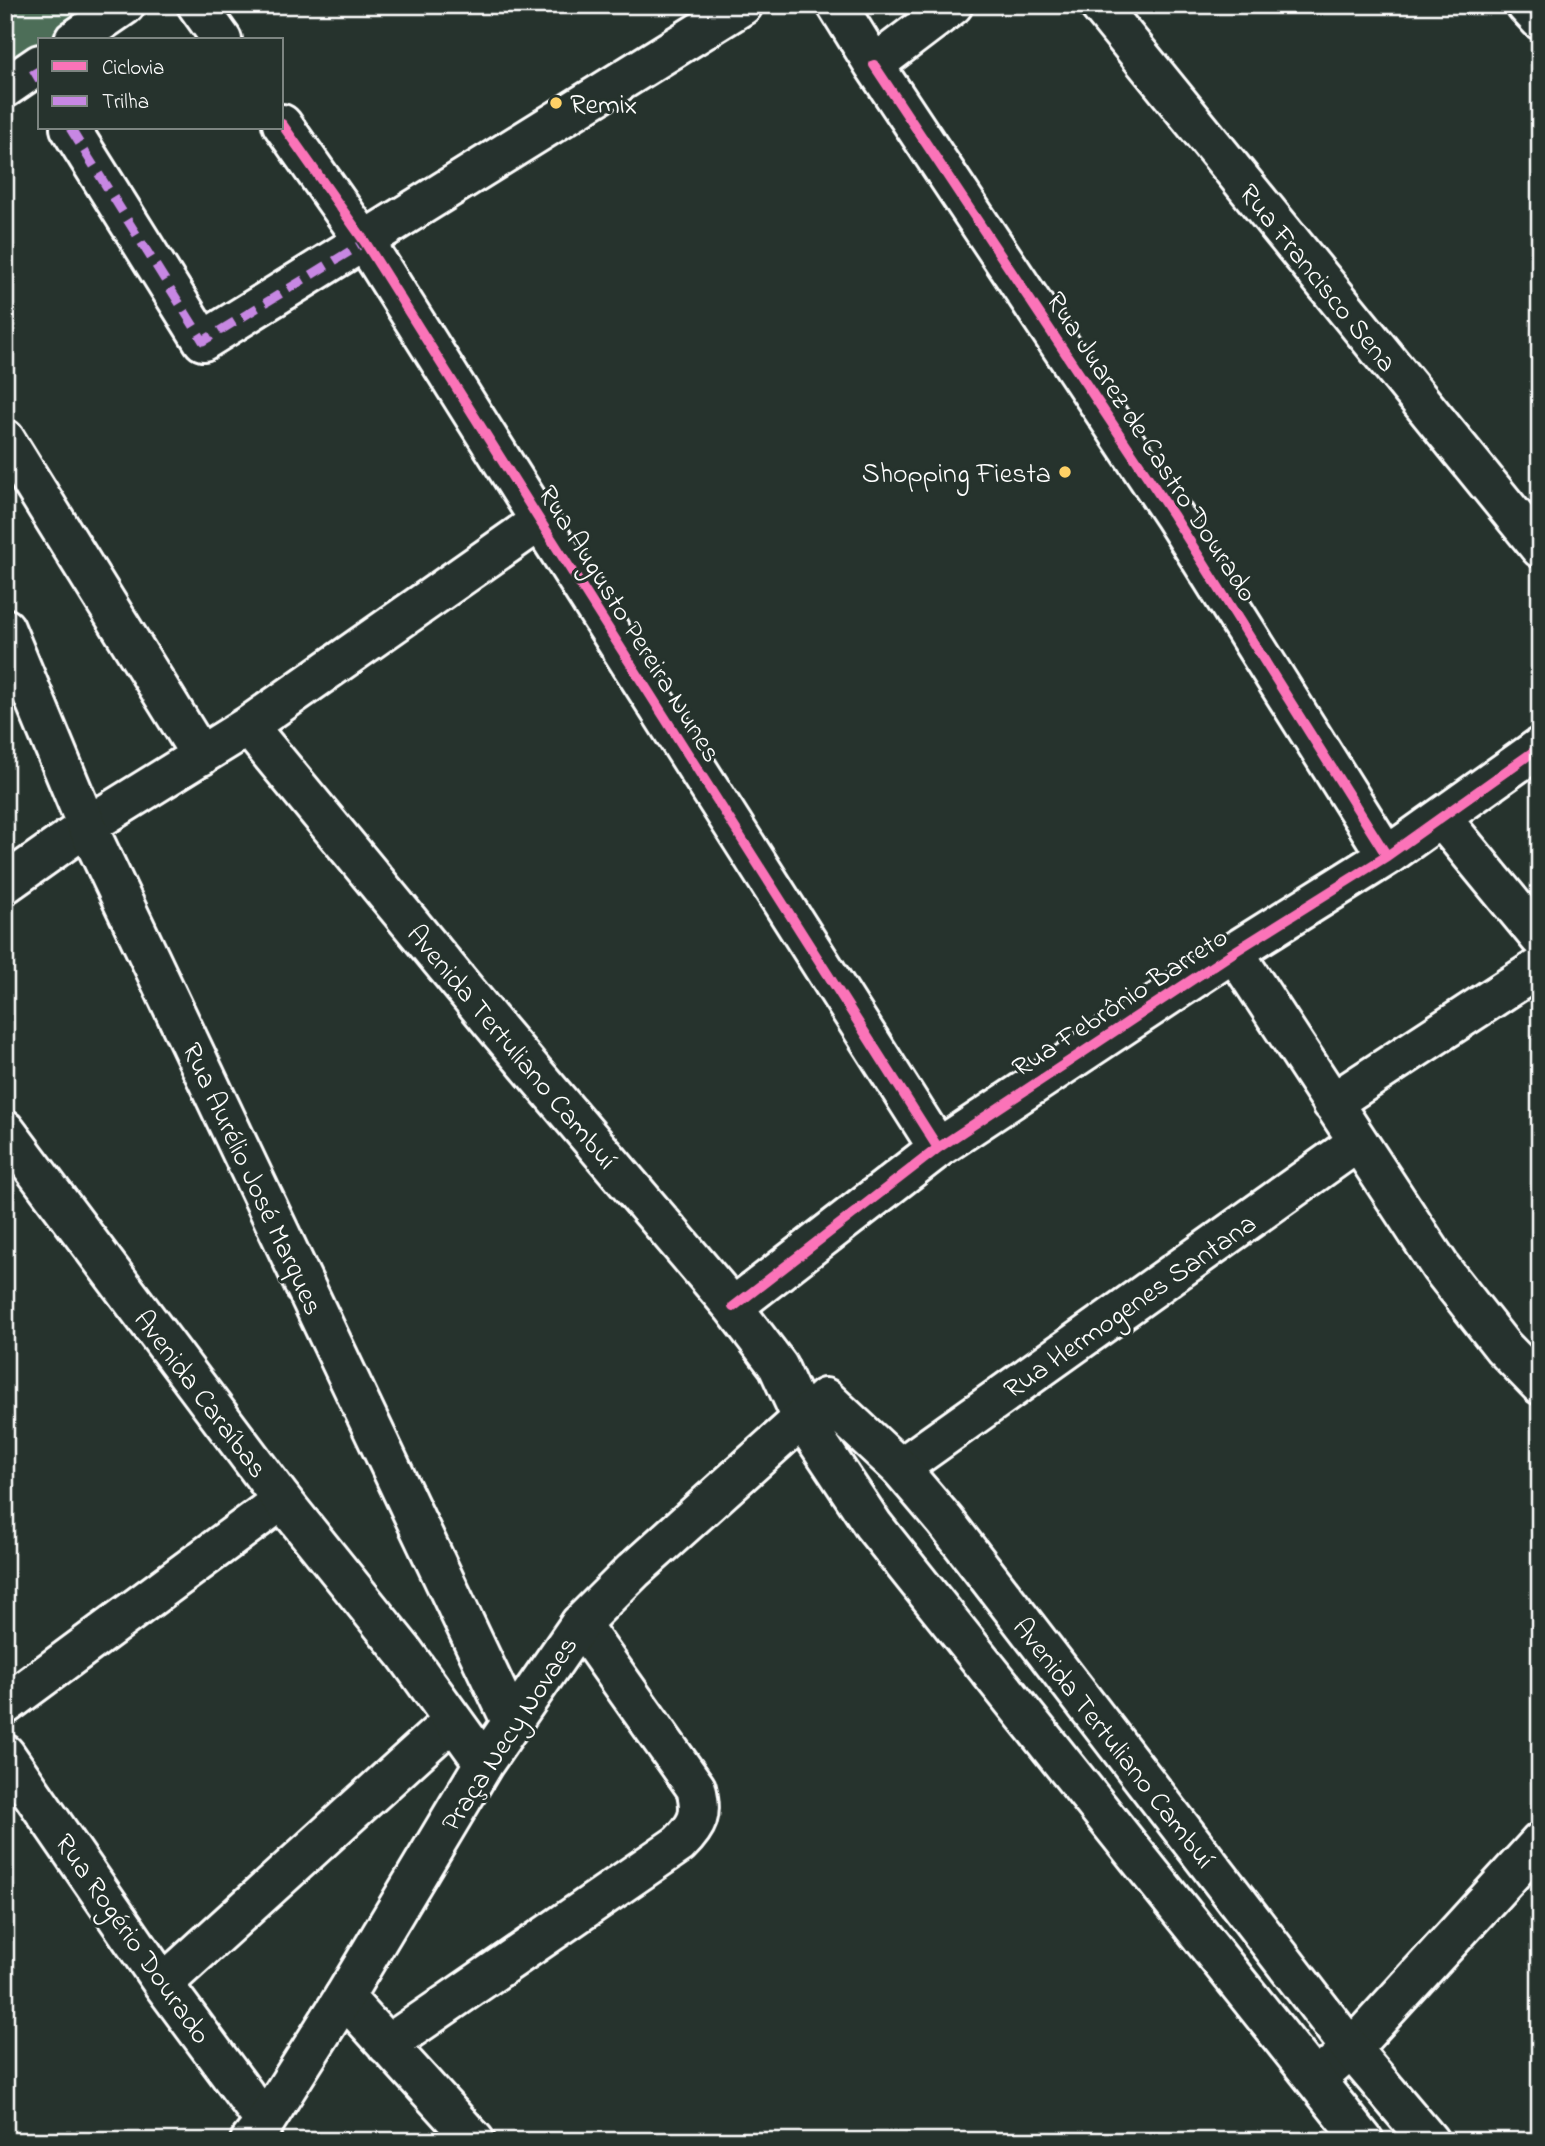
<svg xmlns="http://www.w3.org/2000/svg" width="1545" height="2146" font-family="'Indie Flower',sans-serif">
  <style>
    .green { fill: #4e6e58; stroke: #a6b6ac; stroke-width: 2 }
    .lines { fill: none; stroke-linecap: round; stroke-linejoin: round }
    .minor-casing { stroke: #fff; stroke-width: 44 }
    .major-casing { stroke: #fff; stroke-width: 44 }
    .minor { stroke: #26332d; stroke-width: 38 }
    .major { stroke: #26332d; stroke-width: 38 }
    .quiet { stroke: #c787e3; stroke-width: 9; stroke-dasharray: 18 9; stroke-linecap: butt }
    .cycleway-casing { stroke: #26332d; stroke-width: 15 }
    .cycleway { stroke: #fb73b8; stroke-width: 10 }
    .poi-dot { fill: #ffd166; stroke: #26332d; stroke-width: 2.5 }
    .labels { text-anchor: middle; stroke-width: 6; stroke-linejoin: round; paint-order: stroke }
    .poi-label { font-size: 28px; fill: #fff; stroke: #26332d; text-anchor: start }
    .street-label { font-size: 28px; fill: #fff; stroke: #26332d }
  </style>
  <rect width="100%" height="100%" fill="#26332d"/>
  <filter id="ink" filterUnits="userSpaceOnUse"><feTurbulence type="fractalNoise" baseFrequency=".0143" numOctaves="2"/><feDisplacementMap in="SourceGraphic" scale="14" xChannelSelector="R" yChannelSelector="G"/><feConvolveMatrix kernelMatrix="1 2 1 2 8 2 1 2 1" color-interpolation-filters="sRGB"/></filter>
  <g filter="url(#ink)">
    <path class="green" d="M 5,5 L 118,5 L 68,40 L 40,40 L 40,60 L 5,84 Z"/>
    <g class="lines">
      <defs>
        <path id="minor" d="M 197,5 L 222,40
          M 837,5 L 874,65 L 953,5
          M 1099,5 L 1540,548
          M 1526,5 L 1540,20
          M 74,40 L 125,5
          M 874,65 L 1173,515 L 1387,856
          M 5,88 L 40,64
          M 282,124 L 365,242 L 540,521 L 938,1148
          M 70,128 L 203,341 L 743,5
          M 5,439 L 201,756
          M 248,726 L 499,1031 L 733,1307 L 778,1366 L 802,1418
          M 1442,819 L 1540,938
          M 5,884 L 87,826 L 248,726 L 540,521
          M 1234,952 L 1441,1268 L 1503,1347 L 1540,1385
          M 1332,1103 L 1540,967
          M 733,1307 L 938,1148 L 1234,952 L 1387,856 L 1540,747
          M 900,1468 L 1358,1142
          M 5,1705 L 282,1500
          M 5,1754 L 163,1984 L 265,2122
          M 163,1984 L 452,1721
          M 344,1997 L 475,2141
          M 387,2045 L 679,1844 C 698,1825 703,1815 696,1788 L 580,1624
          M 1316,2080 L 1351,2049 L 1540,1842"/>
        <path id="major" d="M 5,628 L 87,826 L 512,1723
          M 5,1130 L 282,1500 L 404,1652 L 484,1763
          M 802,1418 L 873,1525 L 1364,2141
          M 250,2141 L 265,2122 L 344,1997 L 484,1763 L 580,1624 L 633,1571 L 825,1398 L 900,1468 L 945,1521 L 1351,2049 L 1429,2141"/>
      </defs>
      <use href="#minor" class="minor-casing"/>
      <use href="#major" class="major-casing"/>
      <use href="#minor" class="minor"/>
      <use href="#major" class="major"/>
      <path class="quiet" d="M 33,69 L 40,81
        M 70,128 L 203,341 L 365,242"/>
      <defs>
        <path id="cycleway" d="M 874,65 L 1173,515 L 1387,856
          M 282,124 L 365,242 L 540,521 L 938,1148
          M 733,1307 L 938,1148 L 1234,952 L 1387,856 L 1540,747"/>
      </defs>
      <use href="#cycleway" class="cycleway-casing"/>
      <use href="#cycleway" class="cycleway"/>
    </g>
  </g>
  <g class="poi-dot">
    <circle cx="556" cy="103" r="7"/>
    <circle cx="1065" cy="472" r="7"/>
  </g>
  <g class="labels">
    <g class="poi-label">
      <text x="570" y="113">Remix</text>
      <text x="1051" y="482" text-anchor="end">Shopping Fiesta</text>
    </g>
    <g class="street-label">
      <text transform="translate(1319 277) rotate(51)" y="10">Rua Francisco Sena</text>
      <text transform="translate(1153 446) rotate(57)" y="10">Rua Juarez de Castro Dourado</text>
      <text transform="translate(631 623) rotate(58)" y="10">Rua Augusto Pereira Nunes</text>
      <text transform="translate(1119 1001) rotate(-33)" y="10">Rua Febrônio Barreto</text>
      <text transform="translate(513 1046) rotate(50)" y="10">Avenida Tertuliano Cambuí</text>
      <text transform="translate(254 1178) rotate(65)" y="10">Rua Aurélio José Marques</text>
      <text transform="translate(1129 1305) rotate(-35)" y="10">Rua Hermogenes Santana</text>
      <text transform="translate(202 1393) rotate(53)" y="10">Avenida Caraíbas</text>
      <text transform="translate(508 1733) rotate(-57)" y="10">Praça Necy Novaes</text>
      <text transform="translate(1115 1742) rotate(52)" y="10">Avenida Tertuliano Cambuí</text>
      <text transform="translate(134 1938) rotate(55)" y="10">Rua Rogério Dourado</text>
    </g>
  </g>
  <rect width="1545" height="2146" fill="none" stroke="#26332d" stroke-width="28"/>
  <rect x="14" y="14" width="1517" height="2118" fill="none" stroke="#fff" stroke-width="2.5" filter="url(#ink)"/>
  <rect x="38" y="38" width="245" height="91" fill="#26332d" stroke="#7d8581" stroke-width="2"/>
  <rect x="52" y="61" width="35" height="10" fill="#fb73b8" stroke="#7d8581" stroke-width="2"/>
  <text x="102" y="74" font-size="21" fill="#ffffff">Ciclovia</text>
  <rect x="52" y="96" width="35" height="10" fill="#c787e3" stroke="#7d8581" stroke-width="2"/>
  <text x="102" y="108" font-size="21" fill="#ffffff">Trilha</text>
</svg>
